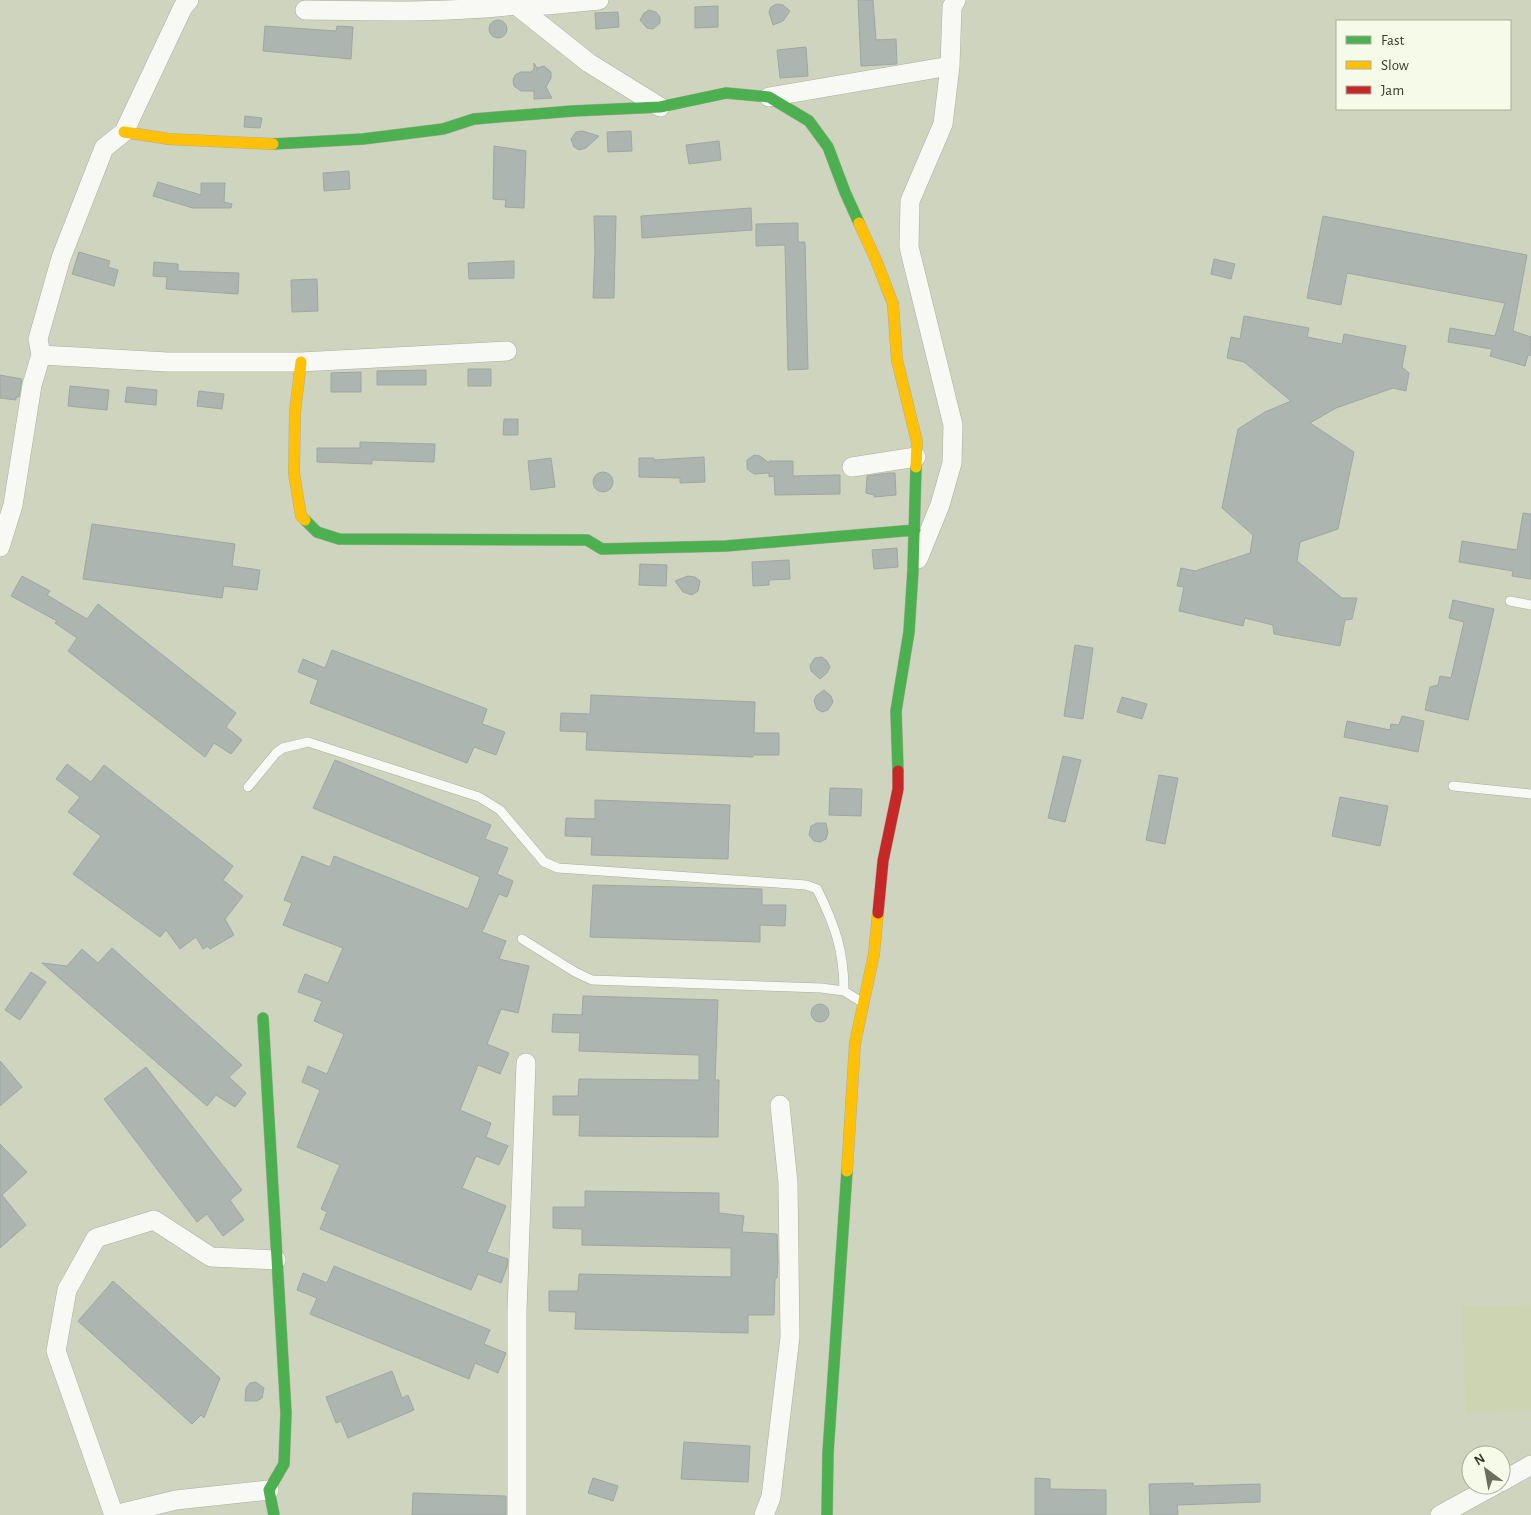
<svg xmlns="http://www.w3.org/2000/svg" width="1531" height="1515" font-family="'Alegreya Sans',sans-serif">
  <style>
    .built { fill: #ccd4b2 }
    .building { fill: #acb5b0; stroke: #9ea7a2 }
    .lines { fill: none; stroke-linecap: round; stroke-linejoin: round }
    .lane-casing { stroke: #abaf9e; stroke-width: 10 }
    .street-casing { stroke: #abaf9e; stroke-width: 20 }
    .fast-casing { stroke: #abaf9e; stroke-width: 12 }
    .slow-casing { stroke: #abaf9e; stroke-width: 12 }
    .jam-casing { stroke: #abaf9e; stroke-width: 12 }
    .lane { stroke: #f8f9f5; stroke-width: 9 }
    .street { stroke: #f8f9f5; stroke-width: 19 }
    .fast { stroke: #4caf50; stroke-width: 11 }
    .slow { stroke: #ffc107; stroke-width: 11 }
    .jam { stroke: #c62828; stroke-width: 11 }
  </style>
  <rect width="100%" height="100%" fill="#cfd4bf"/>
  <path class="built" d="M 1531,1305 L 1531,1410 L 1466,1412 L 1462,1307 Z"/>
  <path class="building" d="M 858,0 L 873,0 L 876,40 L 896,39 L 897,64 L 861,66 Z
    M 777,4 L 783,5 L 790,11 L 783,21 L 773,25 L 769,12 L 771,7 Z
    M 718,6 L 718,27 L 695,28 L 695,7 Z
    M 649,10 L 656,12 L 660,17 L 660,23 L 653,29 L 647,28 L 640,20 L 644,13 Z
    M 618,12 L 619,27 L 596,29 L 595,13 Z
    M489 29a9 9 0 1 1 18 0a9 9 0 1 1-18 0Z
    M 265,26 L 336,31 L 337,26 L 353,27 L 351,59 L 263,51 Z
    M 806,47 L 808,76 L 780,78 L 777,50 Z
    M 534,63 L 537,68 L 544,66 L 551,72 L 551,78 L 546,87 L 552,98 L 534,99 L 534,91 L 521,91 L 514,86 L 513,80 L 515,75 L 521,72 L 531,72 L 534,69 Z
    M 245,116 L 262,118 L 260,128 L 244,127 Z
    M 582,131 L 599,136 L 586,148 L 579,150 L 574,147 L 571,139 L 576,132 Z
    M 631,131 L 632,151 L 608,152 L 607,132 Z
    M 719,141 L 721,160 L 689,164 L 686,145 Z
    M 494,146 L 526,151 L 524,208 L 505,207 L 506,200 L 493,199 Z
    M 349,171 L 350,189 L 324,191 L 323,173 Z
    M 158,182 L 201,195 L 201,183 L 225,183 L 224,202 L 232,204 L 231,208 L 193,208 L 153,196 Z
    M 751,208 L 752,230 L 642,238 L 641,216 Z
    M 594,216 L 616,216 L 614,298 L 593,298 L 595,250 Z
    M 1323,216 L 1527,255 L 1513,331 L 1531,337 L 1530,356 L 1528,355 L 1525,366 L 1490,356 L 1492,349 L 1448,342 L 1450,328 L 1495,336 L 1505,303 L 1347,273 L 1341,305 L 1307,298 Z
    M 798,223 L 798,242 L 805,242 L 808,369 L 788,370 L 785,245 L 756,246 L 756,224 Z
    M 79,252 L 110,261 L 108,267 L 118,270 L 114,286 L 72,274 Z
    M 1214,259 L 1235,264 L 1231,279 L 1211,274 Z
    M 514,261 L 514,278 L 469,279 L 468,263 Z
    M 154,262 L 178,264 L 178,271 L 239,273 L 238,294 L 166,289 L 167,277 L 153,276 Z
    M 317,279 L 318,311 L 292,312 L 291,280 Z
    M 1244,316 L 1309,328 L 1307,337 L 1342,344 L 1344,334 L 1406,346 L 1402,367 L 1409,373 L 1406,391 L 1393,388 L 1336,408 L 1310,423 L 1354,452 L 1338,529 L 1300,542 L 1297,561 L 1342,598 L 1357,598 L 1352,619 L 1345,620 L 1340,646 L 1274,634 L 1273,625 L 1245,618 L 1243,626 L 1179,611 L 1184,587 L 1177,586 L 1181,568 L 1195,571 L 1250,553 L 1253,535 L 1222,508 L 1238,429 L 1265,412 L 1291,401 L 1244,362 L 1227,358 L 1231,337 L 1240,339 Z
    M 468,369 L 491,369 L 491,386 L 468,386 Z
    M 426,370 L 426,385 L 377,385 L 377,371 Z
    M 361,372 L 361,392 L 331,392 L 331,373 Z
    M 0,375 L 22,379 L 19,397 L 16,397 L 16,400 L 0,398 Z
    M 70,386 L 109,390 L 107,410 L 68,406 Z
    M 127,387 L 157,390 L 156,405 L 125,402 Z
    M 199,391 L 224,394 L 222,409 L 197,406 Z
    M 504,419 L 518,419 L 518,435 L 503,435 Z
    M 360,442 L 435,444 L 434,462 L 372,460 L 372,464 L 317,462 L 317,448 L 360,448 Z
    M 754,455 L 760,456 L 769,463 L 769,461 L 793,461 L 793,476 L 840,475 L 840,494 L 775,495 L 774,476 L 769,477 L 769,473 L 754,474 L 747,469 L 747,460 Z
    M 704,457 L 705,482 L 680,483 L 680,478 L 639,477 L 639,458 L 654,458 L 654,460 Z
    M 551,458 L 555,487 L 531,490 L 528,461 Z
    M593 482a10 10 0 1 1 20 0a10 10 0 1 1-20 0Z
    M 888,473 L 895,473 L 896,495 L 874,497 L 874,495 L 866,493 L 867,476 Z
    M 1523,513 L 1531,514 L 1531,579 L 1512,576 L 1513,571 L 1459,562 L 1462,541 L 1517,550 Z
    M 92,524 L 235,544 L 232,566 L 260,570 L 257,590 L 224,586 L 222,598 L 83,579 Z
    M 897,548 L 898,567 L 874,569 L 872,550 Z
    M 789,560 L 790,579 L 769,580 L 769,585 L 753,586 L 752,562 Z
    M 640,564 L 667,565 L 666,586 L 639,585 Z
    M 22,576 L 50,591 L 47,595 L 87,619 L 98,604 L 236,713 L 226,727 L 242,740 L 231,754 L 214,743 L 205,757 L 68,651 L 77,638 L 55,623 L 57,621 L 11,596 Z
    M 688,576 L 695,577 L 700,581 L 698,591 L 692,595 L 683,592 L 675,581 Z
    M 1453,600 L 1494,609 L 1468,720 L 1425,710 L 1430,687 L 1438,685 L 1440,676 L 1451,678 L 1464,622 L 1449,618 Z
    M 1075,645 L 1093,648 L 1083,719 L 1064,716 Z
    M 332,650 L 487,709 L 482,724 L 505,732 L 496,755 L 474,747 L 467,763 L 310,703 L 318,680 L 298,672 L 303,659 L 325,668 Z
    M 822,657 L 827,661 L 830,667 L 827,673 L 820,679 L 811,671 L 810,665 L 815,658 Z
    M 824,690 L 831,696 L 833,702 L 828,710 L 822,712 L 817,709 L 814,701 L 816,696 Z
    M 591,695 L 755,702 L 754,733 L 779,733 L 779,755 L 753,755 L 753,757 L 586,750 L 587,732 L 560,731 L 561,713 L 590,714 Z
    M 1122,697 L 1147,704 L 1142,719 L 1117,712 Z
    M 1402,716 L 1424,721 L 1418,752 L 1344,737 L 1347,721 L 1390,730 L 1391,724 L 1399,725 Z
    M 1063,756 L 1081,760 L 1065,822 L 1048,818 Z
    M 335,760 L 491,825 L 485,839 L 508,848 L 497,874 L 513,881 L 507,897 L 499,894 L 482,932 L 506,941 L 499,959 L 529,966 L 518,1013 L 501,1009 L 487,1044 L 509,1053 L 500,1074 L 478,1065 L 460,1110 L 491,1123 L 486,1137 L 508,1146 L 499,1165 L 476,1156 L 462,1188 L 506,1206 L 487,1252 L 508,1259 L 507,1267 L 501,1283 L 478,1274 L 471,1290 L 320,1229 L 327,1212 L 321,1209 L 340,1165 L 297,1147 L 320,1090 L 302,1082 L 308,1066 L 327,1074 L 344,1034 L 314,1021 L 322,1001 L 298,992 L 305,974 L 328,983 L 343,948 L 283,925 L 292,903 L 284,900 L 302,856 L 330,867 L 334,856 L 468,909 L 480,877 L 313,808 Z
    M 67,764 L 91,782 L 104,765 L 233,866 L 223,880 L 243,896 L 225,919 L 234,935 L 210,949 L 208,946 L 203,949 L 196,937 L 180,949 L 166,930 L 160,937 L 73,874 L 101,836 L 68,812 L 80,797 L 56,779 Z
    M 1159,775 L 1178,778 L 1165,844 L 1146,840 Z
    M 830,788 L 862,789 L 861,816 L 829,815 Z
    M 1340,797 L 1388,806 L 1380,846 L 1332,836 Z
    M 595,800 L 730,805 L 728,859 L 591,855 L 592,837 L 565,836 L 566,818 L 595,819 Z
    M 817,823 L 826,823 L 828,833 L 826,839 L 820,842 L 814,841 L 809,835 L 811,826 Z
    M 593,885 L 762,889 L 762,905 L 786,905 L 785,926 L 760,925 L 760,942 L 590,937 Z
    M 112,948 L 242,1065 L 229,1077 L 246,1093 L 235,1107 L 216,1095 L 207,1106 L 42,963 L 67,966 L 82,949 L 98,963 Z
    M 31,972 L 46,982 L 20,1020 L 5,1010 Z
    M 583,996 L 718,1000 L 715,1080 L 719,1080 L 718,1137 L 579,1136 L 580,1115 L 553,1115 L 553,1096 L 578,1096 L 579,1079 L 699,1080 L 699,1055 L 579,1051 L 580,1033 L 552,1032 L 553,1014 L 582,1015 Z
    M811 1013a9 9 0 1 1 18 0a9 9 0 1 1-18 0Z
    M 0,1061 L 22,1087 L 0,1106 Z
    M 146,1067 L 242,1190 L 230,1200 L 244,1220 L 223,1236 L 207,1214 L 197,1222 L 104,1099 Z
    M 0,1144 L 27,1172 L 2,1195 L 26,1225 L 0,1248 Z
    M 585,1191 L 719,1193 L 719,1213 L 744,1216 L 742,1232 L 777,1234 L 778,1262 L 777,1278 L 775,1278 L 774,1315 L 748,1315 L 748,1333 L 575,1329 L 576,1312 L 549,1311 L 549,1291 L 578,1291 L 579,1274 L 731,1277 L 731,1248 L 582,1245 L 582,1229 L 553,1228 L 553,1207 L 585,1207 Z
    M 334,1266 L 490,1330 L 484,1344 L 506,1353 L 498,1373 L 475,1363 L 469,1379 L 310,1314 L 317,1298 L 297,1290 L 303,1273 L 327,1283 Z
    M 113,1281 L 220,1378 L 204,1418 L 201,1415 L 192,1424 L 78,1321 Z
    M 392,1371 L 402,1398 L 408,1395 L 414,1410 L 348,1438 L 341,1421 L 336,1423 L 326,1397 Z
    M 256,1382 L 264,1388 L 262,1398 L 257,1401 L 245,1401 L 246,1388 L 250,1383 Z
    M 684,1442 L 750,1446 L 748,1482 L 681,1479 Z
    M 593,1478 L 618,1486 L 613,1501 L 588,1493 Z
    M 1035,1478 L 1050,1479 L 1050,1489 L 1106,1490 L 1106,1515 L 1035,1515 Z
    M 1193,1483 L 1193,1486 L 1260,1484 L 1260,1502 L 1177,1505 L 1178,1515 L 1150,1515 L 1149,1484 Z
    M 413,1493 L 506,1496 L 506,1515 L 412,1515 Z"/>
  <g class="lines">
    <defs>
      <path id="lane" d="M 1510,601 L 1531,605
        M 1453,786 L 1531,794
        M 248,787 L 276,753 L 283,748 L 308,742 L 479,797 L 500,810 L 544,862 L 558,868 L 806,885 L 817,889 C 835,925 844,951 844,991
        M 522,939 L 575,972 L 592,980 L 821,988 L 844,991 L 860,1001"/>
      <path id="street" d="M 514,4 L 516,5 L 547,5 L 599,0
        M 305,10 C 376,11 446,13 516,5 L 589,63 L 660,107
        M 769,97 L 950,66
        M 41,355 L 167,362 L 301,362 L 507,351
        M 852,467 L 916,457
        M 0,547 L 13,505 L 32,385 L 41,355 L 38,339 L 61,258 L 104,148 L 124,132 L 183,7 L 189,0
        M 918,559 L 940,505 L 952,463 L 953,425 L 909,247 L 910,201 L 943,124 L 950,66 L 952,7 L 956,0
        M 1501,1482 L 1531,1465
        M 114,1515 L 56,1351 L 67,1290 L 96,1238 L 154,1220 L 211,1257 L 276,1260
        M 114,1515 L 176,1500 L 269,1490
        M 517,1515 L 517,1310 L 526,1063
        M 764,1515 L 771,1497 L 790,1337 L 788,1183 L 780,1105
        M 1440,1515 L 1495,1485"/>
      <path id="fast" d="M 273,144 L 363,139 L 443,129 L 474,119 L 573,111 L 660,107 L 726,93 L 769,97 L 809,121 L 828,147 L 845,192 L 859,223
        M 305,520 L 317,532 L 339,539 L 587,540 L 602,549 L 726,546 L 915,530
        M 898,771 L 896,711 L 909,632 L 913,570 L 916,467
        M 263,1018 L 286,1413 L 284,1464 L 269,1490 L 274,1515
        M 827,1515 L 828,1453 L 847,1171"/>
      <path id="slow" d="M 124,132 L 169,139 L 273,144
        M 859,223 L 876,260 L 893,304 L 897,360 L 917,442 L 916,467
        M 301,362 L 295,412 L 294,473 L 301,516 L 305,520
        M 847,1171 L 855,1043 L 874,954 L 878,913"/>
      <path id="jam" d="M 878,913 L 883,861 L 898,789 L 898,771"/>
    </defs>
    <use href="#lane" class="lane-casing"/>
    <use href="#street" class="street-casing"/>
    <use href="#fast" class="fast-casing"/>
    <use href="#slow" class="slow-casing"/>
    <use href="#jam" class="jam-casing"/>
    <use href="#lane" class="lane"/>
    <use href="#street" class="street"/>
    <use href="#fast" class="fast"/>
    <use href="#slow" class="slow"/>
    <use href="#jam" class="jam"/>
  </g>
  <rect x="1336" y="20" width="175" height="90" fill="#f6fae8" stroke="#a9ad9c"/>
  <rect x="1346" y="36" width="25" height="8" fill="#4caf50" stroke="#a9ad9c"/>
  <text x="1381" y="45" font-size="15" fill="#36392a">Fast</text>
  <rect x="1346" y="61" width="25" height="8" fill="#ffc107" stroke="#a9ad9c"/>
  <text x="1381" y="70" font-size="15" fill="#36392a">Slow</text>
  <rect x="1346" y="86" width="25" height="8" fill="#c62828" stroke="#a9ad9c"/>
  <text x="1381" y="95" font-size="15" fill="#36392a">Jam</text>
  <g transform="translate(1486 1470) rotate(328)"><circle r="24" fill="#f6fae8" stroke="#a9ad9c"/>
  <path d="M0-4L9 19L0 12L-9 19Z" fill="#6c6f5e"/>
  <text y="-8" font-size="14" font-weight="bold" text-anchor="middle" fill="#36392a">N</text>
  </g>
</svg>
